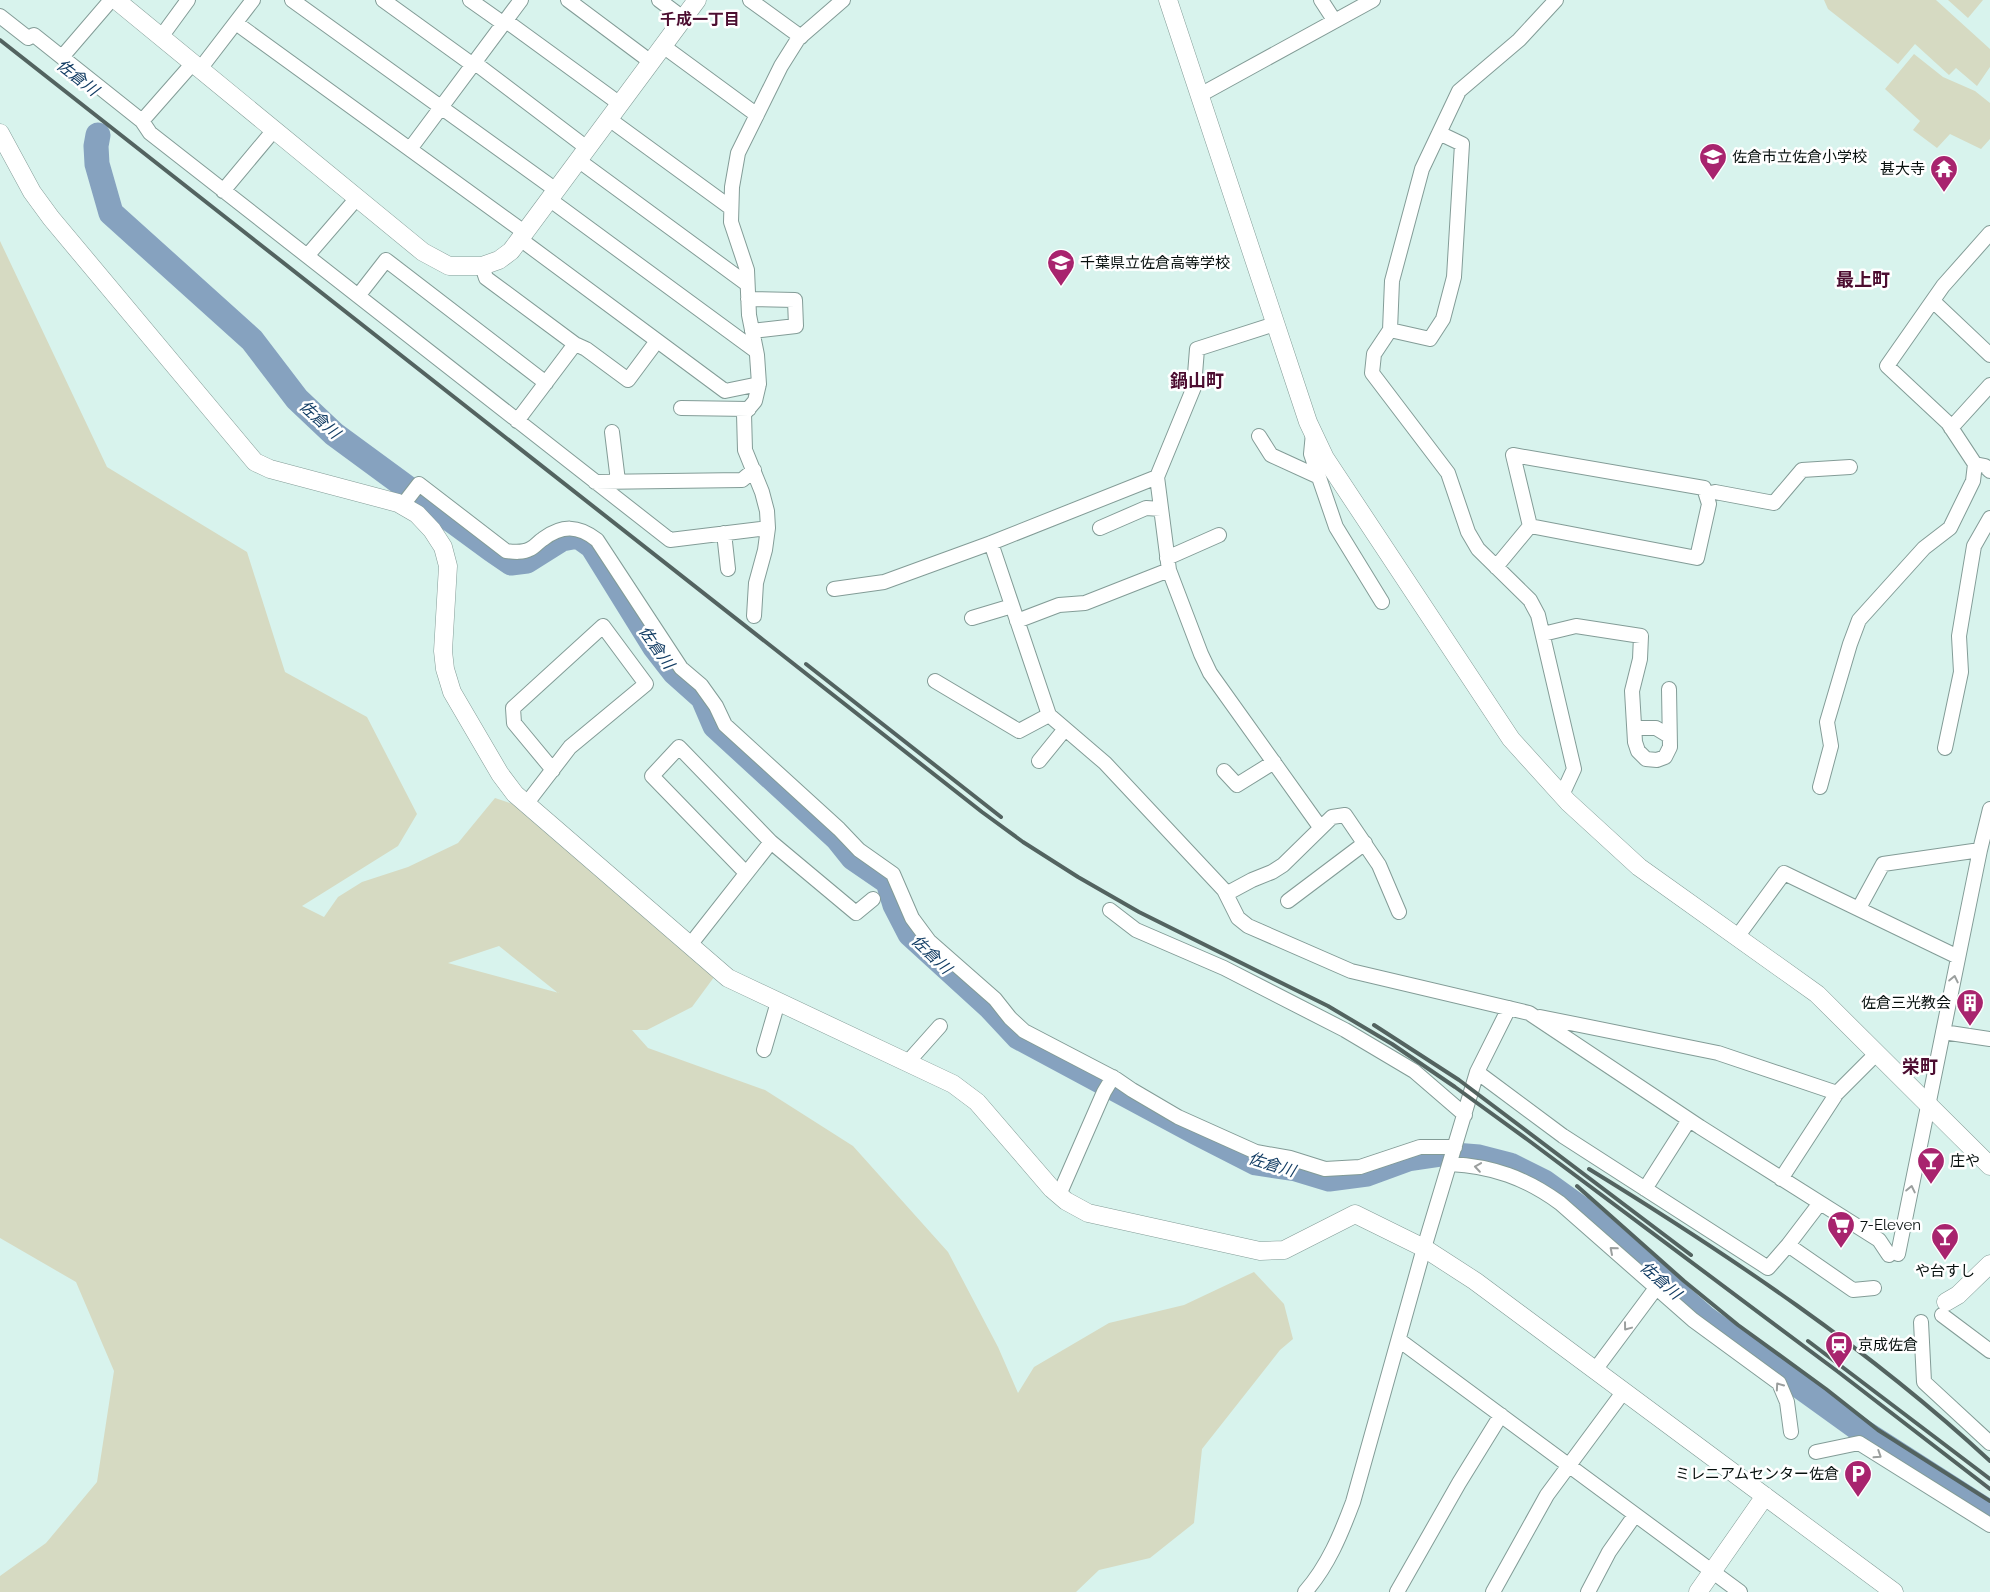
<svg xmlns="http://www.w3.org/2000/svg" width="1990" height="1592" font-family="Raleway,'Noto Sans JP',sans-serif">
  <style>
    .green { fill: #d6dac2; fill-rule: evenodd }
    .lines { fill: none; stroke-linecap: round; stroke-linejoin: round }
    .river { stroke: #86a2bf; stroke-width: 25 }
    .minor-casing { stroke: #839c97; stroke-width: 16 }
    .tertiary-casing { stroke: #839c97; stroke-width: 19 }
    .minor { stroke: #fff; stroke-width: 14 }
    .tertiary { stroke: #fff; stroke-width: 18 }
    .rail { stroke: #536360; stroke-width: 4 }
    .oneway { stroke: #9b9f9e }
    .labels { text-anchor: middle; stroke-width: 5; stroke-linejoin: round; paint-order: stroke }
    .poi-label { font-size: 15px; fill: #060f0d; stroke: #fff; text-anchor: start }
    .neighbourhood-label { font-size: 16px; font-weight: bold; fill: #4c0d30; stroke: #fff }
    .water-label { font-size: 16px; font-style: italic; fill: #143e65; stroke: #fff }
    .quarter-label { font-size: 18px; font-weight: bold; fill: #4c0d30; stroke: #fff }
  </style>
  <rect width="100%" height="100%" fill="#d8f3ed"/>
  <path class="green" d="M 1824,0 L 1936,0 L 1990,49 L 1990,67 L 1977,86 L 1956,68 L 1949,75 L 1915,44 L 1898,64 L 1828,9 Z
    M 1948,0 L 1983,0 L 1968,18 Z
    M 1914,54 L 1943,77 L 1975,91 L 1990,103 L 1990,139 L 1981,149 L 1950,134 L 1937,148 L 1913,130 L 1920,121 L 1885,89 Z
    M 0,241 L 107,467 L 247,552 L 285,672 L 367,717 L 417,814 L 398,846 L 302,906 L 324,917 L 338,897 L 362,882 L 408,867 L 458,843 L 495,798 L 540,813 L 720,969 L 692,1007 L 647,1030 L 632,1030 L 648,1048 L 765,1090 L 853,1146 L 948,1252 L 998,1347 L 1018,1393 L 1034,1367 L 1109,1323 L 1184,1305 L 1254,1272 L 1284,1304 L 1293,1339 L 1280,1350 L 1202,1449 L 1194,1523 L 1150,1558 L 1099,1570 L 1076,1592 L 0,1592 L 0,1576 L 46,1543 L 97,1482 L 114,1371 L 76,1282 L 0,1238 ZM 499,946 L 558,993 L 559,993 L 448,963 Z"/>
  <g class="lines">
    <path class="river" d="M 98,135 L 96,146 L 97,164 L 111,213 L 252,340 L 297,399 L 334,434 L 492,550 L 511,563 L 527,561 L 562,539 L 578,536 L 592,546 L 654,646 L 675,673 L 703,698 L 715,726 L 837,838 L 853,858 L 888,882 L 895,905 L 910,934 L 990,1007 L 1018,1037 L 1197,1133 L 1256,1163 L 1296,1169 L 1329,1179 L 1367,1174 L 1408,1159 L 1442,1154 L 1479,1157 L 1510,1165 L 1544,1182 L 1580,1208 L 1705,1318 L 1862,1431 L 1990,1513"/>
    <defs>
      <path id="minor" d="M 292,0 L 556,190
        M 383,0 L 473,65
        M 470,0 L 504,24
        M 568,0 L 651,62
        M 659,0 L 683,18
        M 750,0 L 801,37
        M 1321,0 L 1334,20
        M 0,16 L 28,38 L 34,35 L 142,121 L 193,63
        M 506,21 L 620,104
        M 236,23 L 524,232
        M 161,37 L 188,0
        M 663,46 L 757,115
        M 62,57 L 111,0
        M 475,63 L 587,148
        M 200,69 L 253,0
        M 1200,95 L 1373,0
        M 609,119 L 731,208
        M 142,121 L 150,133 L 670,540 L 768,528
        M 1439,133 L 1462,144 L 1454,277 L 1443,319 L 1430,339 L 1390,330 L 1374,354 L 1372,373 L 1448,473 L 1468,532 L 1478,549 L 1530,600 L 1538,615 L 1574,769 L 1562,795
        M 410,149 L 521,0
        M 578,160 L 747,284
        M 223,191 L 274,130
        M 549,199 L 756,351
        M 520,239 L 725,391 L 759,384
        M 307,256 L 357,198
        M 482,266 L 486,278 L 575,344 L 586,349 L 628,380 L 657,341
        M 358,296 L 386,260 L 546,383
        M 748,299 L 795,300 L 796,326 L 752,331
        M 1933,301 L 1990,355
        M 1275,324 L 1197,349 L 1194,387 L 1157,477 L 1169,570 L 1201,654 L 1210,673 L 1320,827
        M 1390,330 L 1392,281 L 1422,169 L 1459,91 L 1519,40 L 1556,0
        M 681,408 L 749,409
        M 517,421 L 575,344
        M 1951,428 L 1990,385
        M 612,432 L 618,481
        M 1313,433 L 1311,454 L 1336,527 L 1382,602
        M 1259,436 L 1271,455 L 1319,477
        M 1975,464 L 1985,466 L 1990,471
        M 595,482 L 742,480 L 754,470
        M 1706,494 L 1715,492 L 1774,503 L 1802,470 L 1850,467
        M 402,506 L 419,484 L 506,551 C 514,552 523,553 530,549 C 535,547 538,542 543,539 C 562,525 578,525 597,540 L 681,668 L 701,685 L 716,706 L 725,725 L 839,829 L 859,850 L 893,874 L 912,918 L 929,941 L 995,999 L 1010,1018 L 1024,1031 L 1116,1079 L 1132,1090 L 1178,1117 L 1256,1152 L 1290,1158 L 1325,1169 L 1360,1167 L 1420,1147 L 1455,1147
        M 1100,528 L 1146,508 L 1161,509
        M 724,533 L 728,569
        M 991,543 L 1049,715 L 1105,763 L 1224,890 L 1238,918 L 1248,926 L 1351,971 L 1529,1013 L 1700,1127 L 1879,1240 L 1889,1255
        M 1167,558 L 1219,535
        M 1496,567 L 1530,526 L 1513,455 L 1704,488 L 1709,504 L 1697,558 L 1530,526
        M 834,589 L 884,582 L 991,543 L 1157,477
        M 754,616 L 756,583 L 765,550 L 768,528 L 767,511 L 762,492 L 745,450 L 744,414 L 755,401 L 759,384 L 757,355 L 749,315 L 747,270 L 731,222 L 732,187 L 738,153 L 781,66 L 798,39 L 843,0
        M 972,618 L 1012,606
        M 1017,621 L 1059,605 L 1085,603 L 1169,570
        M 1543,634 L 1576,626 L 1641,636 L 1640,659 L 1632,691 L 1635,742 L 1638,751 L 1646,759 L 1657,760 L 1665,757 L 1670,747 L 1669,689
        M 935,681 L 1019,731 L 1049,715
        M 1635,728 L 1656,728 L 1669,736
        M 1945,748 L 1961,672 L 1959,636 L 1974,546 L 1990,518
        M 1039,761 L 1065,729
        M 1224,771 L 1237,785 L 1274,762
        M 1820,787 L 1831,746 L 1827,722 L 1850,644 L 1859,620 L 1924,548 L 1950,528 L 1973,481 L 1975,464 L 1948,423 L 1887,366 L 1943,286 L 1990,233
        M 527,803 L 570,747 L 646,684 L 603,626 L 513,708 L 514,723 L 553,770
        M 746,873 L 652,776 L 679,747 L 771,842
        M 1226,894 L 1252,880 L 1272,872 L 1283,865 L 1332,817 L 1345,815 L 1379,865 L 1399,912
        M 1288,901 L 1365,843
        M 1859,908 L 1883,864 L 1980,850
        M 1110,910 L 1136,930 L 1224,968 L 1345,1030 L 1414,1071 L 1465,1115
        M 1737,937 L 1784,873 L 1958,957
        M 690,945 L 771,842 L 856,913 L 873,899
        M 1540,1017 L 1718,1053 L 1837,1093
        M 1943,1032 L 1990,1039
        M 764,1050 L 778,1002
        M 907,1063 L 940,1026
        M 1477,1072 L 1563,1136 L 1768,1268 L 1788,1245 L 1820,1203
        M 1450,1164 C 1492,1166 1526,1178 1560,1203 L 1693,1320 L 1779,1383 L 1787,1402 L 1791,1432
        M 1781,1179 L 1837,1093 L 1877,1053
        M 1645,1189 L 1689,1120
        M 1059,1195 L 1104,1092 L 1113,1077
        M 1788,1245 L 1853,1290 L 1874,1288
        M 1898,1254 L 1980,850 L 1990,809
        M 1942,1315 L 1990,1351
        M 1921,1322 L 1924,1382 L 1990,1443
        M 1399,1340 L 1740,1592
        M 1595,1370 L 1656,1288
        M 1816,1452 L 1859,1443 L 1990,1525
        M 1305,1592 C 1328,1566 1341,1534 1353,1502 L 1424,1248 L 1477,1072 L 1509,1008
        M 1397,1592 L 1459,1483 L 1501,1415
        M 1493,1592 L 1547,1495 L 1624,1391
        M 1588,1592 L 1609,1552 L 1635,1515"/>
      <path id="tertiary" d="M 116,0 L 423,252 L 449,266 L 482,266 L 499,260 L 511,251 L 697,0
        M 1168,0 L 1308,422 L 1325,458 L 1511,739 L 1568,802 L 1639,867 L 1817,994 L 1990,1166
        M 0,133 L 32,192 L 51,218 L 255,462 L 270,469 L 398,503 L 417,514 L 432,530 L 443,547 L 448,566 L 443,651 L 445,669 L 452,692 L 500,774 L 515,794 L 728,978 L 953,1084 L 977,1102 L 1052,1189 L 1066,1201 L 1088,1213 L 1260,1251 L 1284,1250 L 1355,1214 L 1424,1248 L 1475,1281 L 1894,1592
        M 1946,1302 L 1958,1295 L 1990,1264
        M 1698,1592 L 1765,1496"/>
    </defs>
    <use href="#minor" class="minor-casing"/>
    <use href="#tertiary" class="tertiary-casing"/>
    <use href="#minor" class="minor"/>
    <use href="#tertiary" class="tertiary"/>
    <path class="rail" d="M 0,40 L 982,812 L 1023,842 L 1078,877 L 1139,912 L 1328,1006 L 1392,1044 L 1455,1087 L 1528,1140 L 1837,1371 L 1990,1489
      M 806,664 L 1001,817
      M 1374,1025 L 1459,1080 L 1691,1255
      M 1589,1169 C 1729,1255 1869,1349 1990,1461
      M 1577,1186 L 1684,1281 L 1738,1325 L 1826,1389 L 1878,1430 L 1990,1501
      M 1808,1341 L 1990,1479"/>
  </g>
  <defs><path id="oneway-chevron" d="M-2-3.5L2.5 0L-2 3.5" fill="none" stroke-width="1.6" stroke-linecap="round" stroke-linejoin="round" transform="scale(1.25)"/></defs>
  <g class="oneway">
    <use href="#oneway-chevron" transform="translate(1954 979) rotate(-78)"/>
    <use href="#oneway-chevron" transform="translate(1478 1167) rotate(-172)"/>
    <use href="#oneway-chevron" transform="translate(1911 1189) rotate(-78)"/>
    <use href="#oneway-chevron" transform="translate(1613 1250) rotate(-139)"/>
    <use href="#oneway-chevron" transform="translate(1627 1327) rotate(127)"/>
    <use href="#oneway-chevron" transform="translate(1779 1386) rotate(-125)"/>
    <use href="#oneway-chevron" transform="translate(1878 1455) rotate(33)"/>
  </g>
  <defs>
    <symbol id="school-pin" viewBox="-11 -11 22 30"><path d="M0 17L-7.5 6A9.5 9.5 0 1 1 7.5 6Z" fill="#a8246e" stroke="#fff"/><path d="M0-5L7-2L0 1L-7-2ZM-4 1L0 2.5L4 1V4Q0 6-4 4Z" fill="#fff"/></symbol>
    <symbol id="temple-pin" viewBox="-11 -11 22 30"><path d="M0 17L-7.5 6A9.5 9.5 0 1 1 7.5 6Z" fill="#a8246e" stroke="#fff"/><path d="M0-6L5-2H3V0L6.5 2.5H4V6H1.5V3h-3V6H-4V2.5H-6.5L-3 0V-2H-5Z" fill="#fff"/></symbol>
    <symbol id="building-pin" viewBox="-11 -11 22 30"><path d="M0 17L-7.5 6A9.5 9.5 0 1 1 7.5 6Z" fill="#a8246e" stroke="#fff"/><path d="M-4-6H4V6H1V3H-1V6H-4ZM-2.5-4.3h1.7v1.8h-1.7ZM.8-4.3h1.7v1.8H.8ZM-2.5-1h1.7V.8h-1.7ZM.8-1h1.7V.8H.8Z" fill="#fff"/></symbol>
    <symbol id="bar-pin" viewBox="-11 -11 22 30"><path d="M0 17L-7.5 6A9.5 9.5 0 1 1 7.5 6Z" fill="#a8246e" stroke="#fff"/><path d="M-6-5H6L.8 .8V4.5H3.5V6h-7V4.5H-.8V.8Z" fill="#fff"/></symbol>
    <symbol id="supermarket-pin" viewBox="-11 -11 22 30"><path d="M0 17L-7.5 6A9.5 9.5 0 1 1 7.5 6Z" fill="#a8246e" stroke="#fff"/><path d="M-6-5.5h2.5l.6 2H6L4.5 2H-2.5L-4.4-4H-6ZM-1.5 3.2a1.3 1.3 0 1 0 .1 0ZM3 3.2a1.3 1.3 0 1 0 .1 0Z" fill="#fff"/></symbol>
    <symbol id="station-pin" viewBox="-11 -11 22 30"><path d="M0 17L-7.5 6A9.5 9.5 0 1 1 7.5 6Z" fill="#a8246e" stroke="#fff"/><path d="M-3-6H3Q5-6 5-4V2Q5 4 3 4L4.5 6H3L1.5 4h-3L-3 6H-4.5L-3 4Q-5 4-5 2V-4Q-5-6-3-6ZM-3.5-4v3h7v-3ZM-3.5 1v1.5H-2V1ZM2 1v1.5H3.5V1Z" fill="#fff"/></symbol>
    <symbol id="parking-pin" viewBox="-11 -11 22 30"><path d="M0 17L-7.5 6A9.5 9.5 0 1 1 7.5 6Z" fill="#a8246e" stroke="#fff"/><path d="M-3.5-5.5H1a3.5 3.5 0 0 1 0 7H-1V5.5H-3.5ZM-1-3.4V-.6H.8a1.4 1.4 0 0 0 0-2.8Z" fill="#fff"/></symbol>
  </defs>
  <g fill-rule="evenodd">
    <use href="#school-pin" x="1697" y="141" width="32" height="43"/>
    <use href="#temple-pin" x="1928" y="153" width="32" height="43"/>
    <use href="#school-pin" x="1045" y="247" width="32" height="43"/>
    <use href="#building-pin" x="1954" y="987" width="32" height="43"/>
    <use href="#bar-pin" x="1915" y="1145" width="32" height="43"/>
    <use href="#supermarket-pin" x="1825" y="1209" width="32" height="43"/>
    <use href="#bar-pin" x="1929" y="1221" width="32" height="43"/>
    <use href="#station-pin" x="1823" y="1329" width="32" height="43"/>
    <use href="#parking-pin" x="1842" y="1458" width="32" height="43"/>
  </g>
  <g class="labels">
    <g class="poi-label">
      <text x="1732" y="162">佐倉市立佐倉小学校</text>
      <text x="1925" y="174" text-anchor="end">甚大寺</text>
      <text x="1080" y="268">千葉県立佐倉高等学校</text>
      <text x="1951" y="1008" text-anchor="end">佐倉三光教会</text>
      <text x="1950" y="1166">庄や</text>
      <text x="1860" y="1230">7-Eleven</text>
      <text x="1945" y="1276" text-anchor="middle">や台すし</text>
      <text x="1858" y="1350">京成佐倉</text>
      <text x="1839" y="1479" text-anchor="end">ミレニアムセンター佐倉</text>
    </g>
    <g class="neighbourhood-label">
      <text x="700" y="25">千成一丁目</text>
    </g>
    <g class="water-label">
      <text transform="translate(78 77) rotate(38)" y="6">佐倉川</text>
      <text transform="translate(320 419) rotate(42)" y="6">佐倉川</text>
      <text transform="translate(657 647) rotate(55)" y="6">佐倉川</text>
      <text transform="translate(932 954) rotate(44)" y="6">佐倉川</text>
      <text transform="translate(1272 1164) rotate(17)" y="6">佐倉川</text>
      <text transform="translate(1661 1280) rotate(41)" y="6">佐倉川</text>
    </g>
    <g class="quarter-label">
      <text x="1863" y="286">最上町</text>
      <text x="1197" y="387">鍋山町</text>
      <text x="1920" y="1073">栄町</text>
    </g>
  </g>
</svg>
